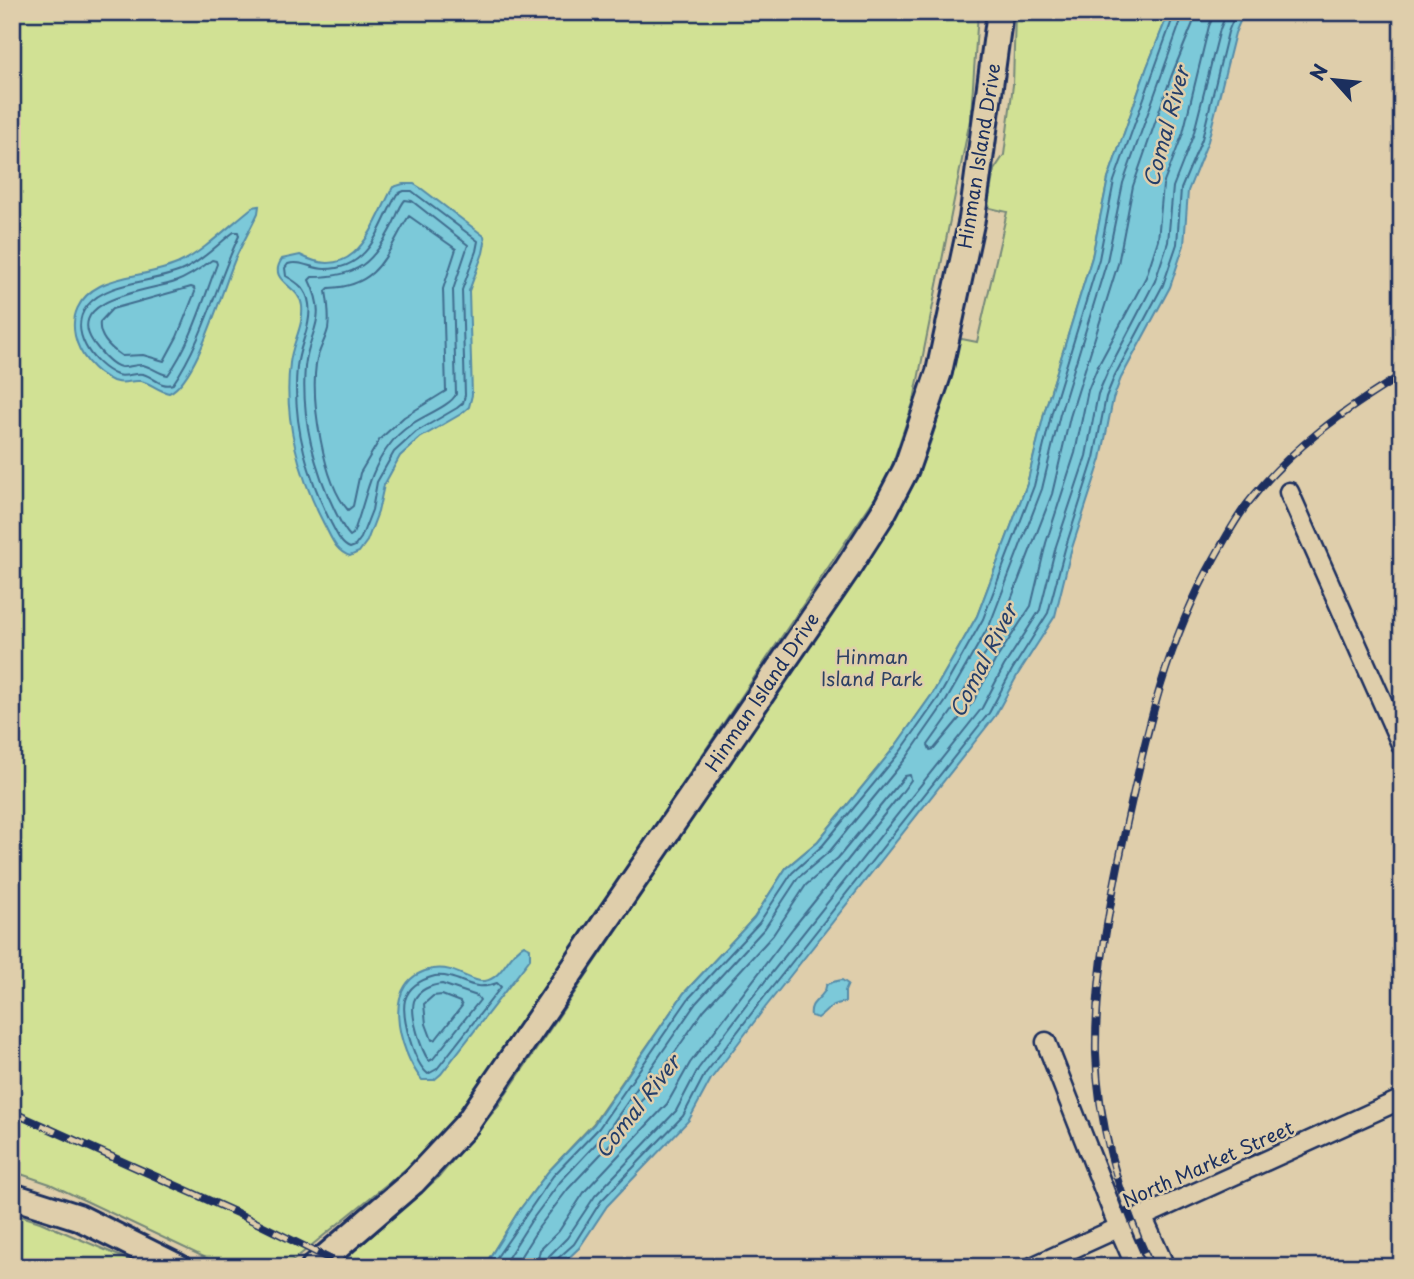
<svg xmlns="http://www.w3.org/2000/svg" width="1414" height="1279" font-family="'Playpen Sans',sans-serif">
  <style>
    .green { fill: #d1e194; stroke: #768879; stroke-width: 2 }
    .water { fill: #7bc9d9; stroke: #558ba8; stroke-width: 2 }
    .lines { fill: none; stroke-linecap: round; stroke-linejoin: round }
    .shore { stroke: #416d8f; stroke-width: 2 }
    .street-casing { stroke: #1b2f5e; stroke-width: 23 }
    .secondary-casing { stroke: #1b2f5e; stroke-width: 30 }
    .street { stroke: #dfceab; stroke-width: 18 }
    .secondary { stroke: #dfceab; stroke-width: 24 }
    .rail-casing { stroke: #1b2f5e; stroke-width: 8 }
    .rail { stroke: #dfceab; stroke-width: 5; stroke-dasharray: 16; stroke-linecap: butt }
    .labels { text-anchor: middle; stroke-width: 5; stroke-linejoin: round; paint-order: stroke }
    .street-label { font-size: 19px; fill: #1b2f5e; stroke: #dfceab }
    .park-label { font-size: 19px; fill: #2d4163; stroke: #dfceab }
    .water-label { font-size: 21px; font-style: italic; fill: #253e6a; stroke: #dfceab }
  </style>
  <rect width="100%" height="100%" fill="#dfceab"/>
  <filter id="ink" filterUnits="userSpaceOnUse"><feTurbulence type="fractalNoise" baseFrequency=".0143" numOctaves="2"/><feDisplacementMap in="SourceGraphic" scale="14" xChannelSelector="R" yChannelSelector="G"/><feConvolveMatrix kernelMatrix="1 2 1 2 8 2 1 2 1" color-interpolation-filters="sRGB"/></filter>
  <g filter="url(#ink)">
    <path class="green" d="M 12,12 L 978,12 L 971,115 L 914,400 L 887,480 L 460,1115 L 408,1167 L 285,1267 L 225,1267 L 50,1184 L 12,1171 Z
      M 1015,12 L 1169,12 L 1147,67 L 1108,179 L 1092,257 L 1045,410 L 1027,484 L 977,616 L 933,693 L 894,748 L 818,841 L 786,868 L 754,918 L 684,993 L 593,1124 L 548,1172 L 518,1212 L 488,1260 L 479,1267 L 336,1267 L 439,1177 L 496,1109 L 859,572 C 876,547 893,522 908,495 C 933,447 945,395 957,342 L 962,339 L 977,342 L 1007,212 L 990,208 L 988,203 L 994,170 L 1004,155 L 1013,85 Z
      M 12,1213 L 40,1222 L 145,1267 L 12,1267 Z"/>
    <path class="water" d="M 1169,12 L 1244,12 L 1235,33 L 1208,141 L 1188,191 L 1184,245 L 1170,287 L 1121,378 L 1113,399 L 1101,459 L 1071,551 L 1055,616 L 1018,674 L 995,716 L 764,1009 L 711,1079 L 689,1120 L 607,1206 L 579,1248 L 559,1267 L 479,1267 L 488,1260 L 518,1212 L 548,1172 L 594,1124 L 684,993 L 754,918 L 786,868 L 818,841 L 894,748 L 933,693 L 977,616 L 1027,484 L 1045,410 L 1092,257 L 1108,179 L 1147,67 Z
      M 403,184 L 414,184 L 422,189 L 484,236 L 485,243 L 483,253 L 469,291 L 472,395 L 469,407 L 461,414 L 420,438 L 400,456 L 384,485 L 378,512 L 367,541 L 359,552 L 350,556 C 335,551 331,537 324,524 C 299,476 283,418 290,363 C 292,343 304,326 302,306 C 300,285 266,282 282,259 L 300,255 C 357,285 373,224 393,187 Z
      M 259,206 L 258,213 C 251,228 243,242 236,257 C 222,288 198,380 169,393 C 158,391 150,382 140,381 C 130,380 123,385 113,381 C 74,364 55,309 100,286 C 123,274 156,275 181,262 C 203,252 232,223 253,207 Z
      M 524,945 L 530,948 L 530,959 L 441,1074 L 434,1080 L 422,1080 C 398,1050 379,978 433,969 C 455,965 470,983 485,981 C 503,978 508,953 524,945 Z
      M 842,980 L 848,984 L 845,991 L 845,1002 C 826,1006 832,1008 818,1018 L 811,1016 C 809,1003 818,1001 824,992 C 828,986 823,985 831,983 C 834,981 838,981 842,980 Z"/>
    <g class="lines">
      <path class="shore" d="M 1195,12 L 1193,23 L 1171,77 L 1133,186 L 1118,264 L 1070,417 L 1052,494 L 1000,628 L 955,707 L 928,745 L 930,750 L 934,749 L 973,702 L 995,661 L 1031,606 L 1046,543 L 1075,453 L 1088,390 L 1098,366 L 1146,277 L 1158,240 L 1163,185 L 1183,133 L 1209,26 L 1215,12
        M 404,191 L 412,191 L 417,195 L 478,241 L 476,251 L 462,290 L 465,395 L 463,403 L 457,408 L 416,432 L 394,452 L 377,482 L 372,510 L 361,538 L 355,546 L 350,548 C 340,544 336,532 331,523 C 307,475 292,421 297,367 C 299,345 312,326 309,304 C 307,289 298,283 286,276 L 285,268 L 288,264 C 301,260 311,269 325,269 C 371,269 379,226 397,194 Z
        M 405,200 L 412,201 L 468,245 L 453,290 L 456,394 C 452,405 423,416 412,424 C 403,430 394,438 388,447 C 368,473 365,504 353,534 L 350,536 C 344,530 340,521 336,513 C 314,469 301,417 305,367 C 309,329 329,321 309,280 L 312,277 C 357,277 373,264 393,224 C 397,216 399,207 405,200 Z
        M 409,216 L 456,249 L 443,289 L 446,391 L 404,417 L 380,439 L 360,473 L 353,506 L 348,510 C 323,482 311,401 316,364 C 318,351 325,341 328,329 C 330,316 328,303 326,291 L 329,288 C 381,286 386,252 409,216 Z
        M 234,232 L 238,232 L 239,236 C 216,284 204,339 173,384 C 161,388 154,377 143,374 C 135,372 125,378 117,375 C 92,365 68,330 87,306 C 109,279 157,284 187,268 C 204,259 219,243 234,232 Z
        M 212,260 L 216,261 L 217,264 C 203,301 191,343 168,375 C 159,374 152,367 143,365 C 136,364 128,368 121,367 C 110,365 99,350 93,342 C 64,298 152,290 175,282 C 189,277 200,269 212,260 Z
        M 191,287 L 194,288 L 195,292 L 177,337 L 164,361 L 143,355 L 122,356 C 110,348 98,337 100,322 L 112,309 Z
        M 435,976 C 462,974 470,994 497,983 L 501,987 L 437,1069 L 428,1074 C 414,1063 401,1017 405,1000 C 409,986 423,979 435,976 Z
        M 442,984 L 477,996 L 480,1000 L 433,1059 L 429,1061 C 421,1050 410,1015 414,1001 C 418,990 431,985 442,984 Z
        M 442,995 L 460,1002 L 462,1006 L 436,1039 L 432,1040 L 426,1024 L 424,1004 L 433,996 Z
        M 490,1267 L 553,1176 L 599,1128 L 689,998 L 759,923 L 792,873 L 823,845 L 900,752 L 939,697 L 983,619 L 1034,486 L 1052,412 L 1099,259 L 1114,181 L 1175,12
        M 502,1267 L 531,1221 L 560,1182 L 606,1133 L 696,1003 L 765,928 L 798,878 L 830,851 L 907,757 L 946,701 L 990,624 L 1042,489 L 1060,414 L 1107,261 L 1123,183 L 1184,12
        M 514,1267 L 539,1227 L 568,1189 L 615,1139 L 704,1010 L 773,935 L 806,885 L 838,858 L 905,776 L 910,775 L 911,780 L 900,795 L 793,928 L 690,1063 L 667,1104 L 585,1191 L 559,1231 L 540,1250 L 536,1267
        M 546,1267 L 549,1256 L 567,1238 L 595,1196 L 676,1111 L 698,1069 L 751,999 L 982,708 L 1004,666 L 1040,610 L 1056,546 L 1086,456 L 1098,394 L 1108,371 L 1155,281 L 1168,242 L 1173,187 L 1193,136 L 1220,29 L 1227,12
        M 555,1267 L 556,1260 L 574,1244 L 601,1201 L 683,1116 L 705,1074 L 758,1005 L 989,713 L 1012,670 L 1048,613 L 1065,549 L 1094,458 L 1106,397 L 1115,375 L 1163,285 L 1177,244 L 1181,189 L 1202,139 L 1228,32 L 1236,12"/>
      <defs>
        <path id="street" d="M 1289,492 L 1402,746
          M 1046,1042 L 1119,1228 L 1136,1267
          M 1142,1216 L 1165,1267
          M 1032,1267 L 1402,1099"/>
        <path id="secondary" d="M 12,1196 L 78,1217 L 178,1267
          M 314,1267 L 413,1182 L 467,1124 L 847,569 L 883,513 L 906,469 L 939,372 L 972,219 L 1000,12"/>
      </defs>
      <use href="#street" class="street-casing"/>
      <use href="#secondary" class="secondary-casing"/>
      <use href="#street" class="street"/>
      <use href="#secondary" class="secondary"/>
      <defs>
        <path id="rail" d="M 12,1112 L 237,1213 L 346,1267
          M 1151,1267 C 1120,1199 1098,1128 1096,1053 C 1095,975 1111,898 1127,822 C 1148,726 1166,644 1215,557 C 1225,539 1235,520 1248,503 C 1290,449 1344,410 1402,375"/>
      </defs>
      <use href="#rail" class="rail-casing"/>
      <use href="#rail" class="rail"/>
    </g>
  </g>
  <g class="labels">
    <g class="street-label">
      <text transform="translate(979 156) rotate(-81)" y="7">Hinman Island Drive</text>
      <text transform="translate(762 692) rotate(-56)" y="7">Hinman Island Drive</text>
      <text transform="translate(1208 1164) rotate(-24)" y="7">North Market Street</text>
    </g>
    <g class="park-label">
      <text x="872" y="664">Hinman<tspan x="872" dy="22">Island Park</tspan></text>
    </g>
    <g class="water-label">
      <text transform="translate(1167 127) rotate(-75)" y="7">Comal River</text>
      <text transform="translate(984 661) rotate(-63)" y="7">Comal River</text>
      <text transform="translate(638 1107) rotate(-52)" y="7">Comal River</text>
    </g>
  </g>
  <rect width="1414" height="1279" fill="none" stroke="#dfceab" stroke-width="42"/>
  <rect x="21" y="21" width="1372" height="1237" fill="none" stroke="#1b2f5e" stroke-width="2.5" filter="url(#ink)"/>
  <g transform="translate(1334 80) rotate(297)" stroke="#dfceab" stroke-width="5" paint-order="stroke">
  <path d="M0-5L12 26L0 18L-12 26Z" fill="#1b2f5e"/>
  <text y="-10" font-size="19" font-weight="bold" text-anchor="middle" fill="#1b2f5e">N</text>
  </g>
</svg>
